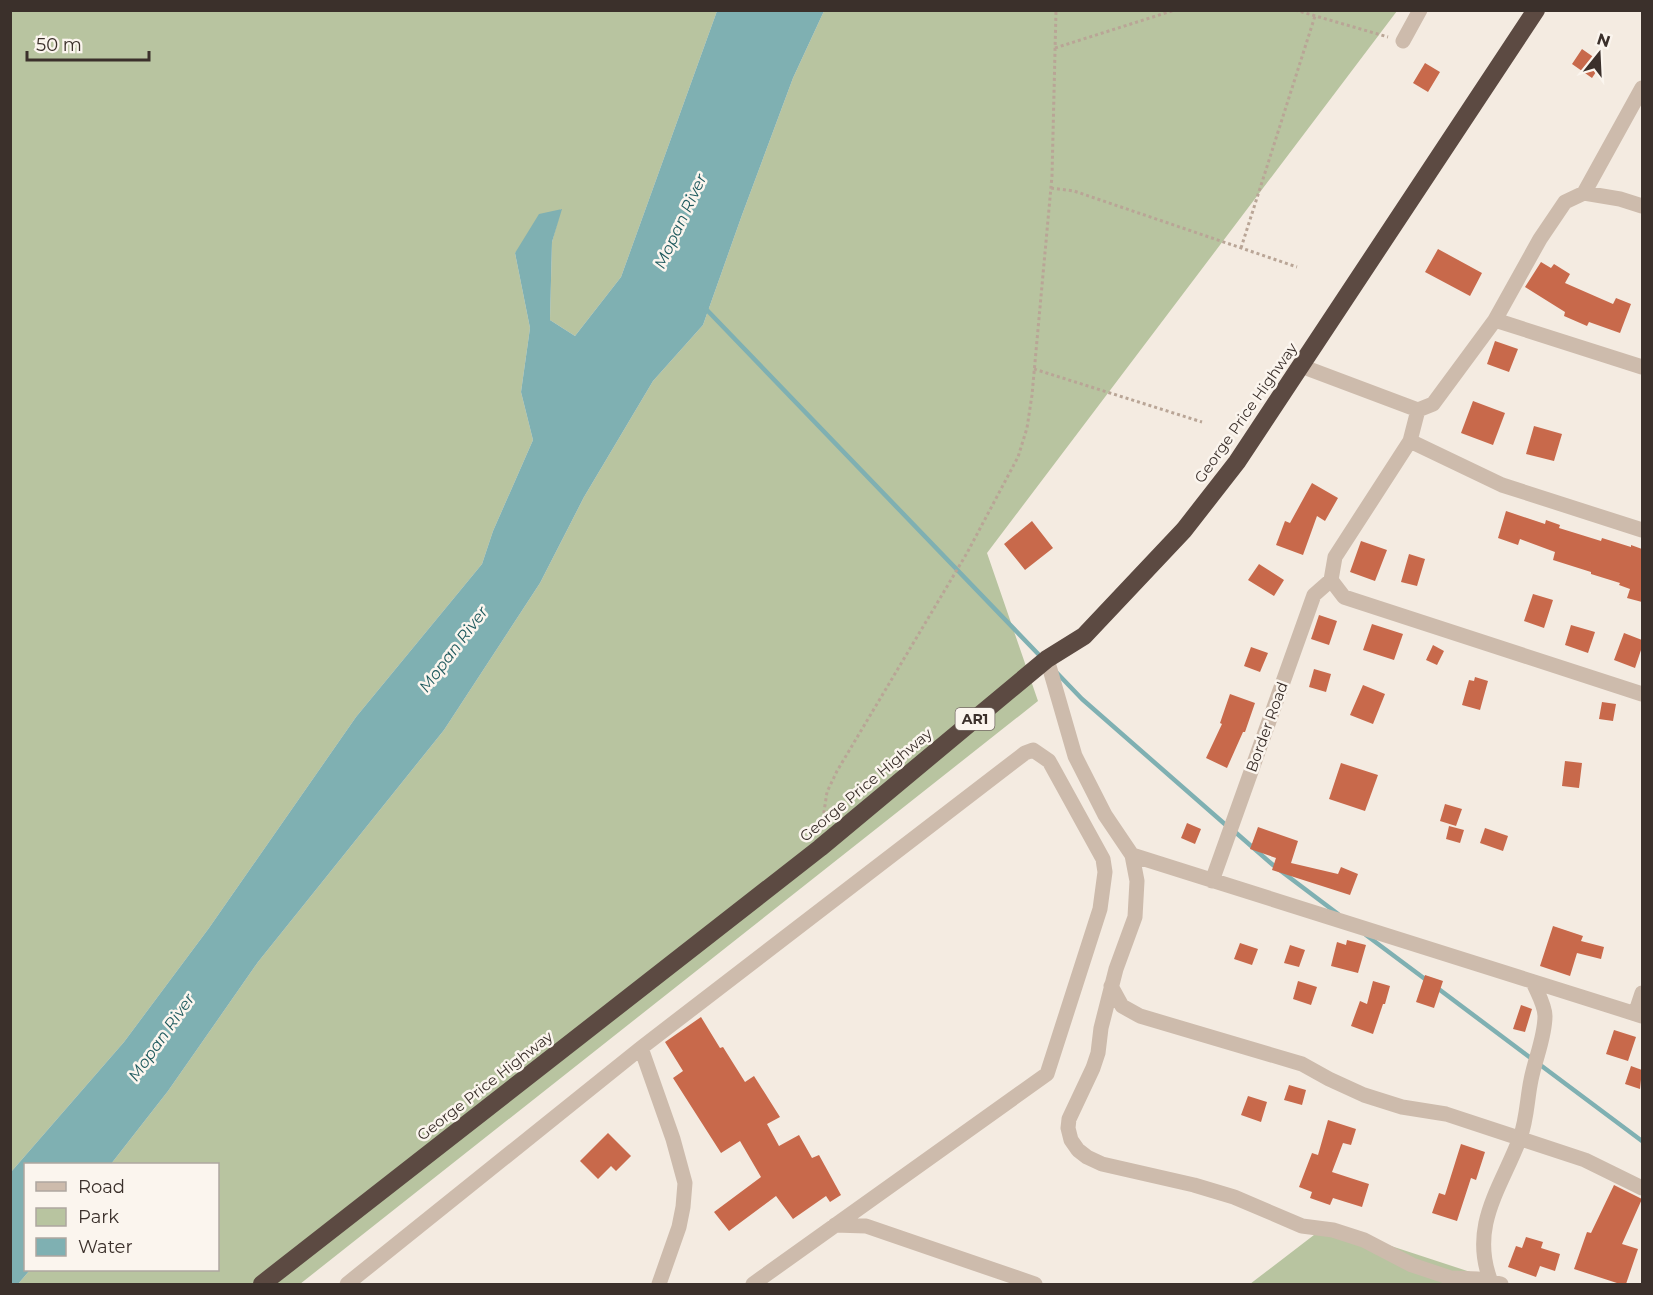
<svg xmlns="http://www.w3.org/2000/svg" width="1653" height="1295" font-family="Montserrat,sans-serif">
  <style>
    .green { fill: #b8c4a0 }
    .water { fill: #7fb0b2 }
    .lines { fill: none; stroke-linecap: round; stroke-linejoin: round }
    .stream { stroke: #7fb0b2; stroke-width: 4.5 }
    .building { fill: #c8694b }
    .path { stroke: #b9a596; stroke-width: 3; stroke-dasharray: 3 3; stroke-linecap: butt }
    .street { stroke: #cdbbac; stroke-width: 15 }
    .highway { stroke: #5c4a42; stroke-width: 18 }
    .labels { text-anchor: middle; stroke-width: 5; stroke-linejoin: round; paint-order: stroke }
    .shield { fill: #fbf5ee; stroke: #756b66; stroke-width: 1.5 }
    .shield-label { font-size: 14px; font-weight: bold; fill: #3b302b }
    .street-label { font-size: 15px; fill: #3b302b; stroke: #fbf5ee }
    .water-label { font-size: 16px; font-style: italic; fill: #1f5a5e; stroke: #fbf5ee }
  </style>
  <rect width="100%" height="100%" fill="#f4ebe1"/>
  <path class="green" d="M 10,11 L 717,11 L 621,277 L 575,336 L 550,320 L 552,242 L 561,209 L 515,253 L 530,328 L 521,392 L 533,440 L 493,531 L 482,564 L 356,717 L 209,928 L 124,1042 L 11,1172 Z
    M 824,11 L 1397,11 L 987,553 L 1038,701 L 300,1284 L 18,1284 L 30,1270 L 218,1270 L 218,1164 L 111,1164 L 168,1091 L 258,962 L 444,730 L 540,583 L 584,497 L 653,381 L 703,325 L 742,215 L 793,78 Z
    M 1327,1225 L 1507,1284 L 1250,1284 Z"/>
  <path class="water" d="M 717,11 L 824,11 L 793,78 L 742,215 L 703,325 L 653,381 L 584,497 L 540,583 L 444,730 L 258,962 L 168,1091 L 111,1164 L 26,1164 L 26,1270 L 30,1270 L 18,1284 L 11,1284 L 11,1172 L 124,1042 L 209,928 L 356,717 L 482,564 L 493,531 L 533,440 L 521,392 L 530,328 L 515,253 L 539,214 L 562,209 L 552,242 L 550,320 L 575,336 L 621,277 Z"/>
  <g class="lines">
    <path class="stream" d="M 705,308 L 1043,659
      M 1057,673 L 1082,699 L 1227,826
      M 1234,831 L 1273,865 L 1338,914
      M 1366,935 L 1429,982
      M 1436,987 L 1532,1059
      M 1539,1064 L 1642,1141"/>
  </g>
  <path class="building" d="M 1582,49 L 1602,63 L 1592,78 L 1572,64 Z
    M 1425,63 L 1440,72 L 1428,92 L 1413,83 Z
    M 1438,249 L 1482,273 L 1470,296 L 1425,272 Z
    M 1541,262 L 1551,268 L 1554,264 L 1570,274 L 1565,283 L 1613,304 L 1616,298 L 1631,304 L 1620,333 L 1589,322 L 1587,326 L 1564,316 L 1565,312 L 1525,287 Z
    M 1495,341 L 1518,349 L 1509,372 L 1487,364 Z
    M 1473,401 L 1505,413 L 1493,445 L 1461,433 Z
    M 1534,426 L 1562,434 L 1554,461 L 1526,454 Z
    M 1312,483 L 1338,498 L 1325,521 L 1317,516 L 1303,555 L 1276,545 L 1285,521 L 1290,523 Z
    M 1506,511 L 1545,524 L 1546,520 L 1560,525 L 1559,528 L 1601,541 L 1602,538 L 1631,547 L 1631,545 L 1642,549 L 1642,602 L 1627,598 L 1630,589 L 1619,585 L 1620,583 L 1591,574 L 1591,572 L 1553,560 L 1555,552 L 1520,539 L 1518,545 L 1498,538 Z
    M 1032,521 L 1053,548 L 1025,570 L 1004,544 Z
    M 1361,541 L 1387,550 L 1375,581 L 1350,572 Z
    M 1409,554 L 1425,559 L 1417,586 L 1401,582 Z
    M 1259,564 L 1284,580 L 1274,596 L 1248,580 Z
    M 1533,594 L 1553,600 L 1544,628 L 1524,621 Z
    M 1319,615 L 1337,621 L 1329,645 L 1311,639 Z
    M 1372,624 L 1403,634 L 1394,660 L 1363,650 Z
    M 1571,625 L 1595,632 L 1588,653 L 1565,645 Z
    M 1624,633 L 1642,640 L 1642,647 L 1635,668 L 1614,660 Z
    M 1433,645 L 1444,651 L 1437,665 L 1426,660 Z
    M 1251,647 L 1268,653 L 1260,672 L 1244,666 Z
    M 1314,669 L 1331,674 L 1326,692 L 1309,687 Z
    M 1475,677 L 1488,681 L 1480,710 L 1462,705 L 1469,680 L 1474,681 Z
    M 1363,685 L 1385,694 L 1373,724 L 1350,715 Z
    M 1230,694 L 1255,703 L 1245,732 L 1243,732 L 1227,768 L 1206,758 L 1222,724 L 1220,723 Z
    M 1602,702 L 1616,704 L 1613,721 L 1599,719 Z
    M 1565,761 L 1582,763 L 1579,788 L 1562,786 Z
    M 1341,763 L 1378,775 L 1365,811 L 1329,799 Z
    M 1445,804 L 1462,809 L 1456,826 L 1440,821 Z
    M 1187,823 L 1201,829 L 1195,844 L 1181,838 Z
    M 1449,826 L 1464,830 L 1460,843 L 1446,839 Z
    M 1258,827 L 1298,841 L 1291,863 L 1338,874 L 1341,867 L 1358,874 L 1350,895 L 1272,870 L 1276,858 L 1250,849 Z
    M 1485,828 L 1508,836 L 1503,851 L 1480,843 Z
    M 1553,926 L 1583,936 L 1581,941 L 1604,947 L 1601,959 L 1577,953 L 1570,976 L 1540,966 Z
    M 1347,940 L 1366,945 L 1358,973 L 1331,966 L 1337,942 L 1346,945 Z
    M 1240,943 L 1258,949 L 1252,965 L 1234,959 Z
    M 1290,945 L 1305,950 L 1299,967 L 1284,963 Z
    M 1425,975 L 1443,981 L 1434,1008 L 1416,1002 Z
    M 1298,981 L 1317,987 L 1311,1005 L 1293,999 Z
    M 1373,981 L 1390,986 L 1385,1004 L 1383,1004 L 1373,1034 L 1351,1026 L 1360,1001 L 1367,1004 Z
    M 1521,1005 L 1532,1009 L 1525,1032 L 1513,1029 Z
    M 701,1017 L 720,1048 L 723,1047 L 745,1082 L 754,1076 L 780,1117 L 767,1124 L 779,1146 L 799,1135 L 812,1158 L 819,1155 L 841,1195 L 830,1202 L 826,1196 L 793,1219 L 776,1196 L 729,1231 L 714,1212 L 761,1177 L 740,1141 L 721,1153 L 673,1078 L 683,1071 L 665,1042 Z
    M 1614,1030 L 1636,1037 L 1628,1061 L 1606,1054 Z
    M 1631,1066 L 1642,1070 L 1640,1089 L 1625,1084 Z
    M 1289,1085 L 1306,1090 L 1302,1105 L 1284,1100 Z
    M 1248,1096 L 1267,1102 L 1261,1122 L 1241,1115 Z
    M 1328,1120 L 1356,1129 L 1351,1145 L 1343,1143 L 1332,1172 L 1369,1184 L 1362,1207 L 1333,1198 L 1330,1205 L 1310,1198 L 1312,1192 L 1299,1187 L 1312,1153 L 1318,1155 Z
    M 608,1133 L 631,1156 L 616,1171 L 611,1166 L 598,1179 L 580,1161 Z
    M 1461,1144 L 1485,1152 L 1476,1180 L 1471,1178 L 1457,1221 L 1432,1213 L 1439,1193 L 1445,1195 Z
    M 1614,1185 L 1642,1199 L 1622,1244 L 1638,1249 L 1626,1284 L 1620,1284 L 1574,1269 L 1587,1232 L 1591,1233 Z
    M 1526,1237 L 1543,1242 L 1541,1248 L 1560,1254 L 1555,1271 L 1540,1266 L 1536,1277 L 1508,1267 L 1516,1246 L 1522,1248 Z"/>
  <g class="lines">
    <path class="path" d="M 1295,10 L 1388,37
      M 1055,48 L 1175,10
      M 1051,188 L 1074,191 L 1297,267
      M 1241,248 L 1315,16
      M 1034,369 L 1202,422
      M 822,825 L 827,792 L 837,771 L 967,553 L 1018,457 L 1027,428 L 1032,395 L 1052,176 L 1056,10"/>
    <path class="street" d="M 1403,41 L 1420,10
      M 1584,193 L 1620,199 L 1642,206
      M 1495,320 L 1642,367
      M 1301,366 L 1418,410 L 1433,404 L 1495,320 L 1540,239 L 1565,202 L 1584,193 L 1642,88
      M 1418,410 L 1410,441 L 1335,557 L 1331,580 L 1344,597 L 1642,694
      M 1410,441 L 1502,485 L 1642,530
      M 1047,659 L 1075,756 L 1105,815 L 1132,855 L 1642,1016
      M 1132,855 L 1137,881 L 1135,917 L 1116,969 L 1101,1028 L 1098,1053 L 1093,1068 L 1069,1119 L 1068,1128 L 1071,1140 L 1078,1150 L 1087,1157 L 1102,1164 L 1194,1185 L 1234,1197 L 1302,1226 L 1333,1230 L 1364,1240 L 1412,1265 L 1451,1278 L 1478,1279 L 1501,1284
      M 1212,881 L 1314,595 L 1331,580
      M 1111,986 L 1122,1006 L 1140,1016 L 1302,1064 L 1329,1079 L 1364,1095 L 1402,1107 L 1446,1114 L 1585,1160 L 1642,1188
      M 1635,1014 L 1642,993
      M 641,1048 L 673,1139 L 685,1183 L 683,1207 L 679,1227 L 659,1284
      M 835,1225 L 866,1226 L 1035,1284
      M 1491,1282 C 1469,1226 1501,1188 1520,1138 C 1527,1119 1527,1099 1531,1080 C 1535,1059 1545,1037 1545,1016 C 1545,1005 1537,992 1533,982
      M 347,1284 L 641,1048 L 1025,753 L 1033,750 L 1049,761 L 1103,859 L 1105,872 L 1100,909 L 1047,1074 L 753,1284"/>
    <path class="highway" d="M 262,1284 L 820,848 L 1047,659 L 1084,636 L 1184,530 L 1237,462 L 1536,10"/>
  </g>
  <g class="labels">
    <rect class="shield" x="955.5" y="708" width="39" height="22" rx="4.5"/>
    <g class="shield-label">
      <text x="975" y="724">AR1</text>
    </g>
    <g class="street-label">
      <text transform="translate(1246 413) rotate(-55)" y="5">George Price Highway</text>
      <text transform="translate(1267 727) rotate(-70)" y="5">Border Road</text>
      <text transform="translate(866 785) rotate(-40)" y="5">George Price Highway</text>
      <text transform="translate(485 1086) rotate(-38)" y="5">George Price Highway</text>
    </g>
    <g class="water-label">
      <text transform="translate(680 221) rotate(-65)" y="6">Mopan River</text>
      <text transform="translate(453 649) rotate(-53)" y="6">Mopan River</text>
      <text transform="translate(161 1037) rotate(-55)" y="6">Mopan River</text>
    </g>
  </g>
  <rect width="1653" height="1295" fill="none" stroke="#3b302b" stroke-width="24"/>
  <rect x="24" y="1163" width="195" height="108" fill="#fbf5ee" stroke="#aea6a0" stroke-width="1.5"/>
  <rect x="36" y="1182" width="30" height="9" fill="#cdbbac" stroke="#aea6a0" stroke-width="1.5"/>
  <text x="78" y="1193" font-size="18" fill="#3b302b">Road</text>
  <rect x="36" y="1208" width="30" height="18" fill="#b8c4a0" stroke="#aea6a0" stroke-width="1.5"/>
  <text x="78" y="1223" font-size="18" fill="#3b302b">Park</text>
  <rect x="36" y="1238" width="30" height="18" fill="#7fb0b2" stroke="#aea6a0" stroke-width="1.5"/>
  <text x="78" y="1253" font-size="18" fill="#3b302b">Water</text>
  <g transform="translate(1599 54) rotate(18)" stroke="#fbf5ee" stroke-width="4.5" paint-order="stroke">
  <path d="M0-4.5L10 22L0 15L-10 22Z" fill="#3b302b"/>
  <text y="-9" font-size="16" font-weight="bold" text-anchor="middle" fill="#3b302b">N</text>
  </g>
  <path d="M27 51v9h122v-9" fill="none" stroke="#3b302b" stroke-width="3"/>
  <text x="36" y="51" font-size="18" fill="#3b302b" stroke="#fbf5ee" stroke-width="4.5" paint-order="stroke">50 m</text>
</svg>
